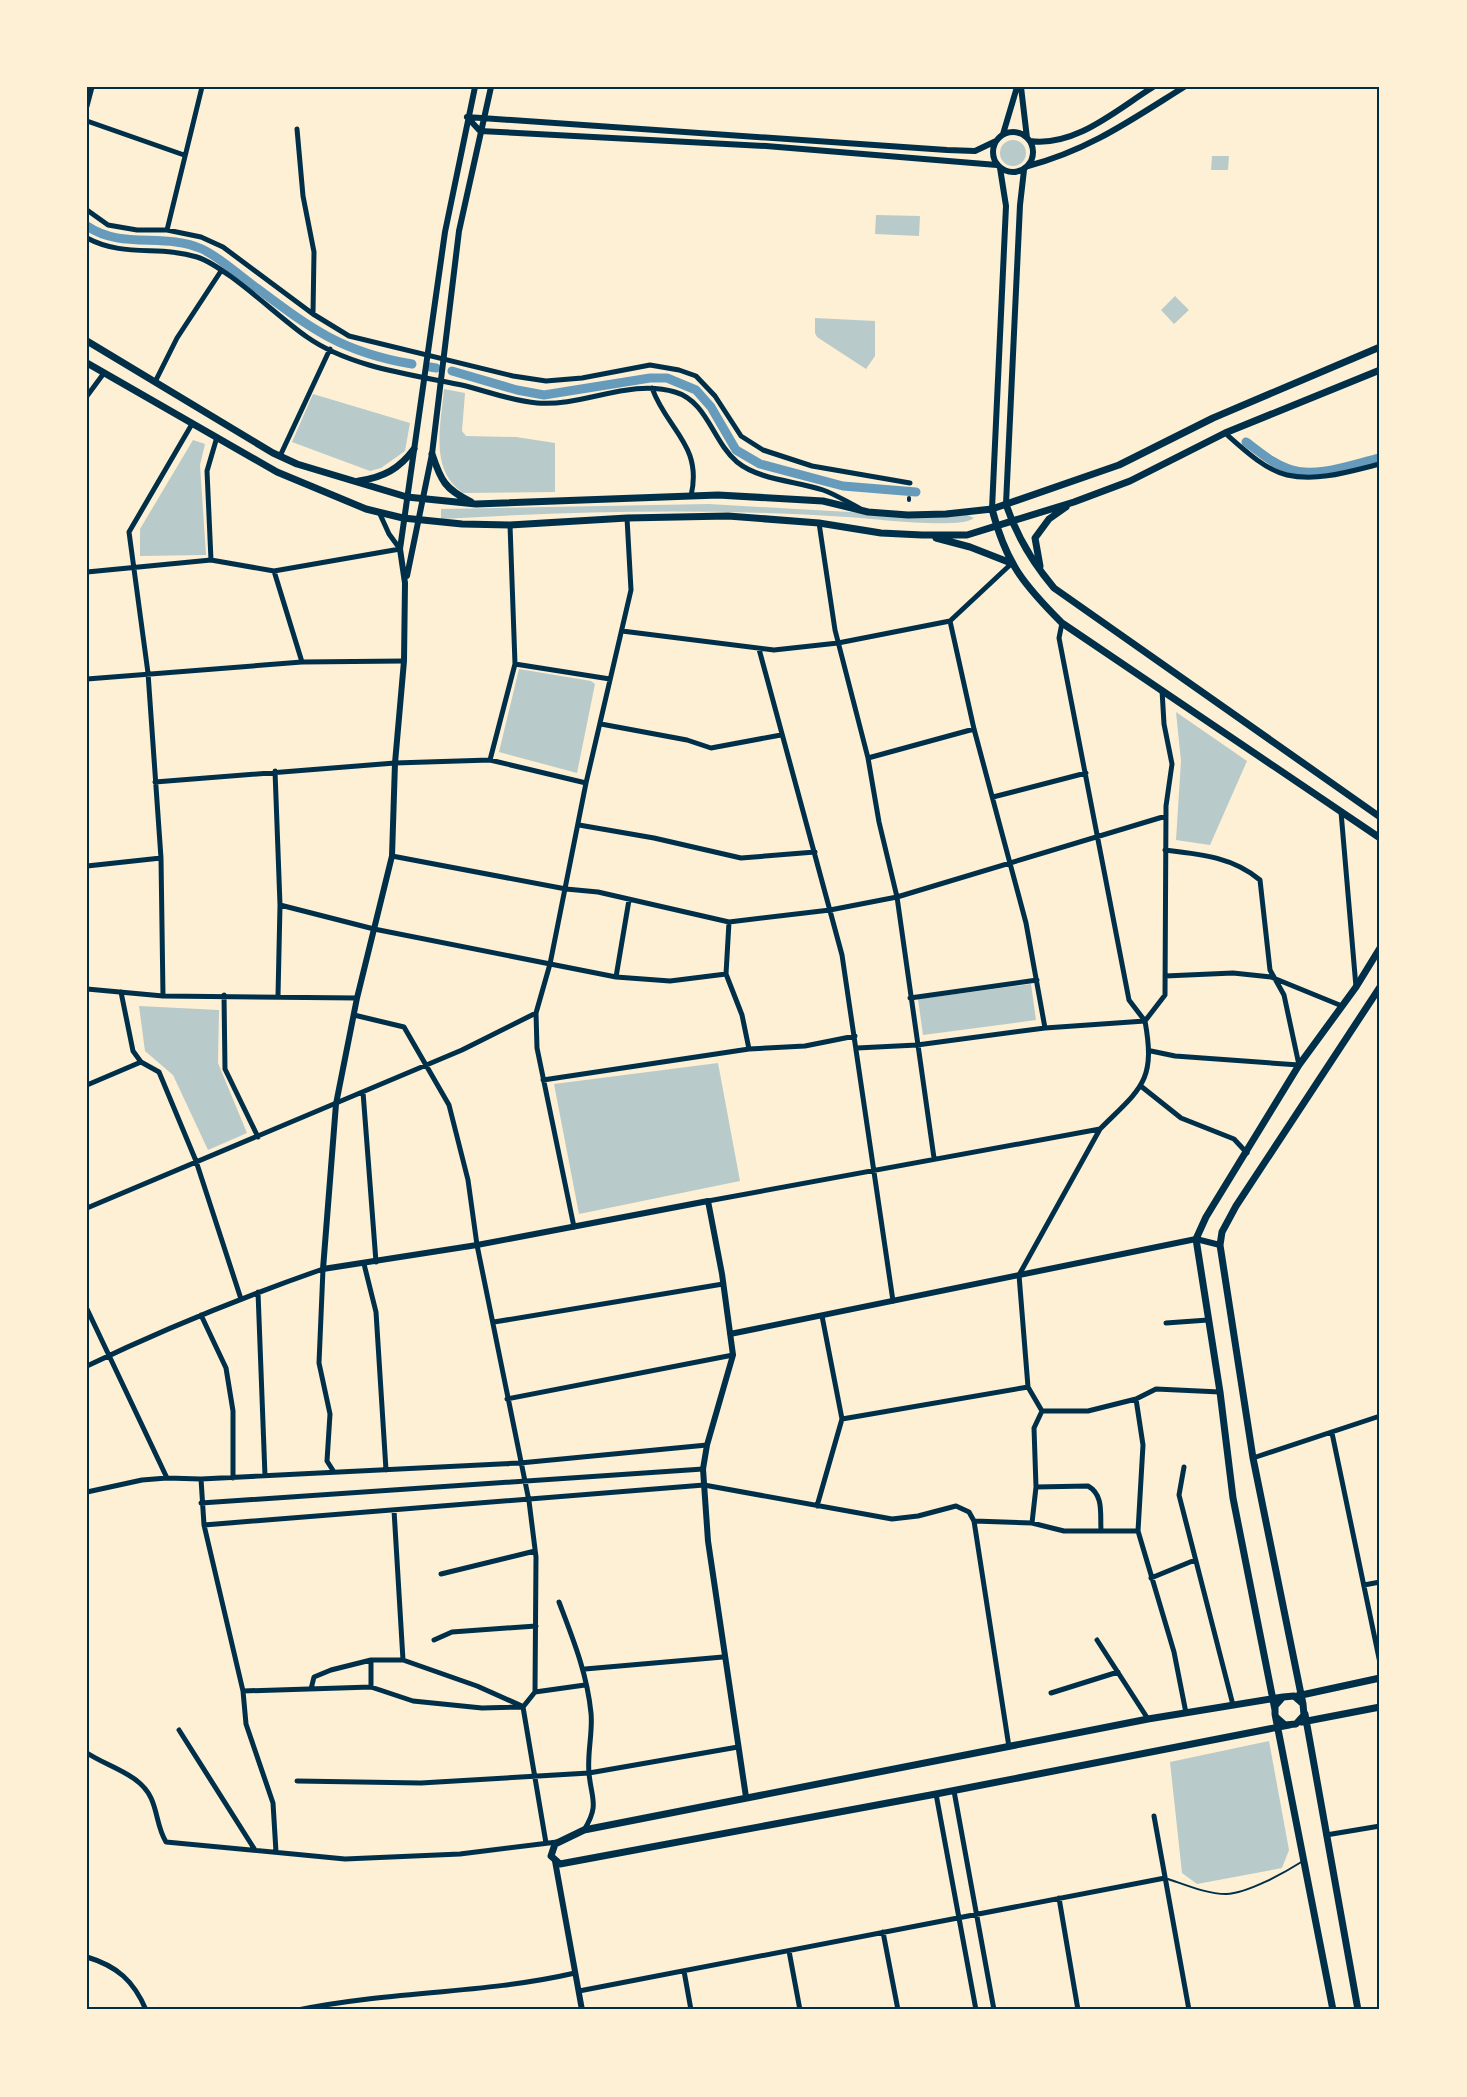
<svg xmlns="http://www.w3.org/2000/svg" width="1467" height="2097" font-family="'Crimson Pro',serif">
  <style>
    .green { fill: #b9caca }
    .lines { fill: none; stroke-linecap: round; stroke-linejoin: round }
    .canal { stroke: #669bbc; stroke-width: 9 }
    .service { stroke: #003049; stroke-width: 2 }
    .pedestrian { stroke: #003049; stroke-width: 4 }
    .minor { stroke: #003049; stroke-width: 5 }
    .tertiary { stroke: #003049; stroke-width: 6 }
    .secondary { stroke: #003049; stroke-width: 7 }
    .neatline { fill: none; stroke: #003049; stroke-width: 2 }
  </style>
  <rect width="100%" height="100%" fill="#fdf0d5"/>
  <path class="green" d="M1000 153a13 13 0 1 1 26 0a13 13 0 1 1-26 0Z
    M 1212,156 L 1229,156 L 1228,170 L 1211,170 Z
    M 876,215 L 920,216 L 919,236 L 875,234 Z
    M 1175,296 L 1189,310 L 1174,324 L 1161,310 Z
    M 815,318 L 875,321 L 875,356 L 866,369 L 817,337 L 815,333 Z
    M 444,389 L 465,393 L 462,431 L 466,436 L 516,437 L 555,443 L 555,492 L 463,493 C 429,470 441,425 444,389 Z
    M 313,394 L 410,423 L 405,451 L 381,468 L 370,471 L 292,442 Z
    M 193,440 L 205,444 L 200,465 L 206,555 L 140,556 L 140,529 Z
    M 709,504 L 867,513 L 961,512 L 974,518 C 960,530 869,518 847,517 C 711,508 576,511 441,519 L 441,509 Z
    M 519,669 L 591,681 L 595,684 L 577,773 L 499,752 Z
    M 1176,712 L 1247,761 L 1210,845 L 1176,840 L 1181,761 Z
    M 1031,984 L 1036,1020 L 923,1035 L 918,999 Z
    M 139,1006 L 219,1010 L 218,1063 L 247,1133 L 208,1150 L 173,1075 L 145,1051 Z
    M 718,1063 L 740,1181 L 579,1214 L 554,1084 Z
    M 1269,1741 L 1289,1850 L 1282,1868 L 1197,1884 L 1182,1873 L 1170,1762 Z"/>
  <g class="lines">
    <path class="canal" d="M 87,226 C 122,250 164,232 202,249 C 221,258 237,274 254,286 C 310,328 341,352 412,364
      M 430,367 L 436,368
      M 452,371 L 517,390 L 544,395 L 650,378 L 667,378 L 696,390 L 711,407 L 736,450 L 760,464 L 843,486 L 916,492
      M 1246,442 C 1260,452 1273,464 1289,469 C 1316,479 1353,464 1380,458"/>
    <path class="service" d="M 1168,1879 C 1186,1885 1207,1894 1226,1894 C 1248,1893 1284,1873 1303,1861"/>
    <path class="pedestrian" d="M 909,500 L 909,498"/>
    <path class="minor" d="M 87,106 L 92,87
      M 87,121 L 184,155
      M 297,129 L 303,196 L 314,252 L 313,314
      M 87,210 L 108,225 L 137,230 L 167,230 L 201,237 L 223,247 L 313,314 L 349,336 L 513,376 L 546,381 L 582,378 L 650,365 L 679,370 L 696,376 L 715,396 L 741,436 L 763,450 L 812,466 L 910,483
      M 167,230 L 202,87
      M 87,238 C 124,258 160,245 197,257 C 227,267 278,317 307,337 C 351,368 415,375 466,386 C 489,392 513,401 537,403 C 583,407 630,378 675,392 C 707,401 713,442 737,462 C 759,480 796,481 823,490 C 835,494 847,502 859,508
      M 155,382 L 177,338 L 221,271
      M 652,388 C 667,430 703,445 691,496
      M 87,396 L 104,373
      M 1225,433 C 1242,448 1265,470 1287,475 C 1318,482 1351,471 1380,464
      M 280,456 L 330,349
      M 819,523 L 835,630 L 868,758 L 879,822 L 897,897 L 934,1158
      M 211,560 L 207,471 L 217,437
      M 274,571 L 302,662
      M 87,572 L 211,560 L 274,571 L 400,549 L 389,534 L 379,512
      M 950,621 L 974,729 L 1026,923 L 1045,1028
      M 1062,623 L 1059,638 L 1129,1000 L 1145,1021
      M 622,631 L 774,650 L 838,643 L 950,621 L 1011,564
      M 759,649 L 842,955 L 893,1301
      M 515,664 L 610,679
      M 87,679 L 302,662 L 404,661
      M 601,724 L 687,740 L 711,748 L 781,735
      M 868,758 L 974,729
      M 490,760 L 515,664 L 510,525
      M 275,771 L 280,905 L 278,996
      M 155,782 L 395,763 L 490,760 L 586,783
      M 993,797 L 1086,773
      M 1341,812 L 1356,987
      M 579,825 L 654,838 L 741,858 L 815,852
      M 392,856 L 566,889 L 598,892 L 729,922 L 830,910 L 897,897 L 1166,816
      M 87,866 L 161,858
      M 280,905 L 374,929 L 616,977 L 670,981 L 726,974
      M 729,922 L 726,974 L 742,1015 L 749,1049
      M 1165,976 L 1233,973 L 1271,977 L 1342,1006
      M 616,977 L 629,900
      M 87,989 L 163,996 L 357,998
      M 121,992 L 133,1051 L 141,1062 L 159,1072 L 196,1161 L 241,1299
      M 224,995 L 225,1069 L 258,1137
      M 163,996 L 161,858 L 148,673 L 129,532 L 192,424
      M 910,998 L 1037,980
      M 354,1015 L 404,1027 L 449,1105 L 468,1180 L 477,1245 L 529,1501 L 536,1557 L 535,1692 L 523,1707 L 546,1843
      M 857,1048 L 917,1045 L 1045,1028 L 1145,1021
      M 1151,1051 L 1175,1056 L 1299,1065 L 1284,995 L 1270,970 L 1260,880 C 1233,857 1200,854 1165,850
      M 543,1080 L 749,1049 L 805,1046 L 855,1036
      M 87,1085 L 141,1062
      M 1142,1087 L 1181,1118 L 1234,1139 L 1247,1153
      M 363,1092 L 376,1262
      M 1100,1129 L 1019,1275 L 1028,1387 L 1042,1411 L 1088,1411 L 1136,1399 L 1156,1389 L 1220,1392
      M 708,1201 L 1100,1129 C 1141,1088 1156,1082 1145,1021 L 1165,995 L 1166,806 L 1172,764 L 1164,724 L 1162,690
      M 87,1208 L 462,1050 L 536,1013
      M 574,1227 L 537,1048 L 536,1013 L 550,964 L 586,783 L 631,590 L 627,518
      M 364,1264 L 376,1312 L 386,1470
      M 258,1292 L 265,1476
      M 87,1309 L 167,1478
      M 201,1315 L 226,1368 L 233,1411 L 233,1478
      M 822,1316 L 842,1419
      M 494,1322 L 723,1284
      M 1166,1323 L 1208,1320
      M 87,1366 C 164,1329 243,1297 323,1269 L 319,1363 L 330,1414 L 327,1461 L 334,1472
      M 507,1399 L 733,1355
      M 1136,1399 L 1143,1445 L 1138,1531 L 1174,1652 L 1186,1713
      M 1332,1433 L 1380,1663
      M 1253,1458 L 1380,1416
      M 1184,1467 L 1179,1495 L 1233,1705
      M 201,1479 L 204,1525 L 243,1691 L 246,1724 L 273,1803 L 276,1852
      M 1036,1487 L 1088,1486 C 1104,1495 1100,1514 1101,1530
      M 87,1492 L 142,1480 L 167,1478 L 201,1479 L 520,1463 L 707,1445
      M 201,1503 L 703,1469
      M 817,1506 L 842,1419 L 1028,1387
      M 394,1510 L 403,1660
      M 974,1521 L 1032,1523 L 1064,1531 L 1138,1531
      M 1032,1523 L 1036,1487 L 1034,1428 L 1042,1411
      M 204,1525 L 704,1485 L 892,1519 L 918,1516 L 956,1506 L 969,1512 L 974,1521 L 1009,1747
      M 441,1574 L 535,1551
      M 1151,1578 L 1195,1560
      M 1364,1585 L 1380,1582
      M 559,1602 C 573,1639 587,1673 591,1713 C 593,1732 587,1753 589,1773 C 591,1798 600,1805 584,1830
      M 434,1640 L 452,1632 L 536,1626
      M 1097,1640 L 1148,1719
      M 585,1669 L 723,1657
      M 371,1687 L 371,1660
      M 311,1689 L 314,1677 L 331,1670 L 371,1660 L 403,1660 L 477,1686 L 522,1706
      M 243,1691 L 371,1687 L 413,1701 L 482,1708 L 523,1707
      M 535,1692 L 585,1685
      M 1051,1693 L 1118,1672
      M 179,1730 L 255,1850
      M 87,1753 C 108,1767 140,1774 151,1798 C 158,1813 157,1827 166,1842 L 345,1859 L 460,1854 L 557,1842
      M 297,1781 L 421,1783 L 589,1773 L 738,1747
      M 954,1791 L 994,2010
      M 936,1794 L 976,2010
      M 1154,1816 L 1189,2010
      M 1326,1835 L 1380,1826
      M 1059,1898 L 1078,2010
      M 883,1932 L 898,2010
      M 789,1951 L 800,2010
      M 87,1957 C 117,1966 134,1981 146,2010
      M 684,1971 L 691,2010
      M 579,1991 L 1165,1878
      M 298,2010 C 390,1991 484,1994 575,1973"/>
    <path class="tertiary" d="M 475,87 L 445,232 L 400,549 L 405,583 L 404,661 L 395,763 L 392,856 L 357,998 L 336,1104 L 323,1269 L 477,1245 L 708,1201 L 722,1274 L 733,1355 L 707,1445 L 703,1469 L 708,1541 L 746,1797
      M 1021,87 L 1027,138
      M 467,117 L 480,131 L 766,146 L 997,165
      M 467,117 L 947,150 L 975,151 L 996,141
      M993 152a20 20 0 1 1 40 0a20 20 0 1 1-40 0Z
      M 1003,134 L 1017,87
      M 1030,141 C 1076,147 1116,110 1153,87
      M 1028,166 C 1089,150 1131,120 1184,87
      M 1006,504 L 1020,205 L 1024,170
      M 992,509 L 1006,206 L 1000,168
      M 407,576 L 432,454 L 459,231 L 491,87
      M 730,1334 L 1196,1239 L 1220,1245
      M 555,1861 L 582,2010"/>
    <path class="secondary" d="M 87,341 L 273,453 L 297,464 L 407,497 L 476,504 L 718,495 L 823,501 L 868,512 L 908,515 L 946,514 L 992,509 L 1119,465 L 1213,418 L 1380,347
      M 87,363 L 277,472 L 366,509 L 403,518 L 462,524 L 510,525 L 627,518 L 728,516 L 819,523 L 881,533 L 922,535 L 967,535 L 1074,502 L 1130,481 L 1225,433 L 1380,370
      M 432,454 C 441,481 445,489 471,502
      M 359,481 C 384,477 399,469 414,449
      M 1006,504 C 1016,535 1033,563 1054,588 L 1380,817
      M 992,509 C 1006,563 1023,584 1062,623 L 1380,838
      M 936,538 L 970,547 L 1011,563
      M 1040,566 L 1035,538 L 1049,519 L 1066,507
      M 1297,1696 L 1380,1678
      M 1283,1697 L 1148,1719 L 584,1830 L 555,1844 L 551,1856 L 560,1864 L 936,1794 L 1289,1725
      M 1303,1704 L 1253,1458 L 1220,1245 L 1222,1232 L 1236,1206 L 1380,987
      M 1275,1710 L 1233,1498 L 1220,1392 L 1196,1239 L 1206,1217 L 1299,1065 L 1356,987 L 1380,948
      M 1305,1714 L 1358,2010
      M 1276,1717 L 1285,1725 L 1296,1724 L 1304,1715 L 1303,1704 L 1294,1696 L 1283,1697 L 1275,1706 L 1275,1714 L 1333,2010
      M 1302,1722 L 1380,1707"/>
  </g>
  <rect width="1467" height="2097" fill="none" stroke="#fdf0d5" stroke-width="177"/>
  <rect x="88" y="88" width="1290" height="1920" class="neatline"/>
</svg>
